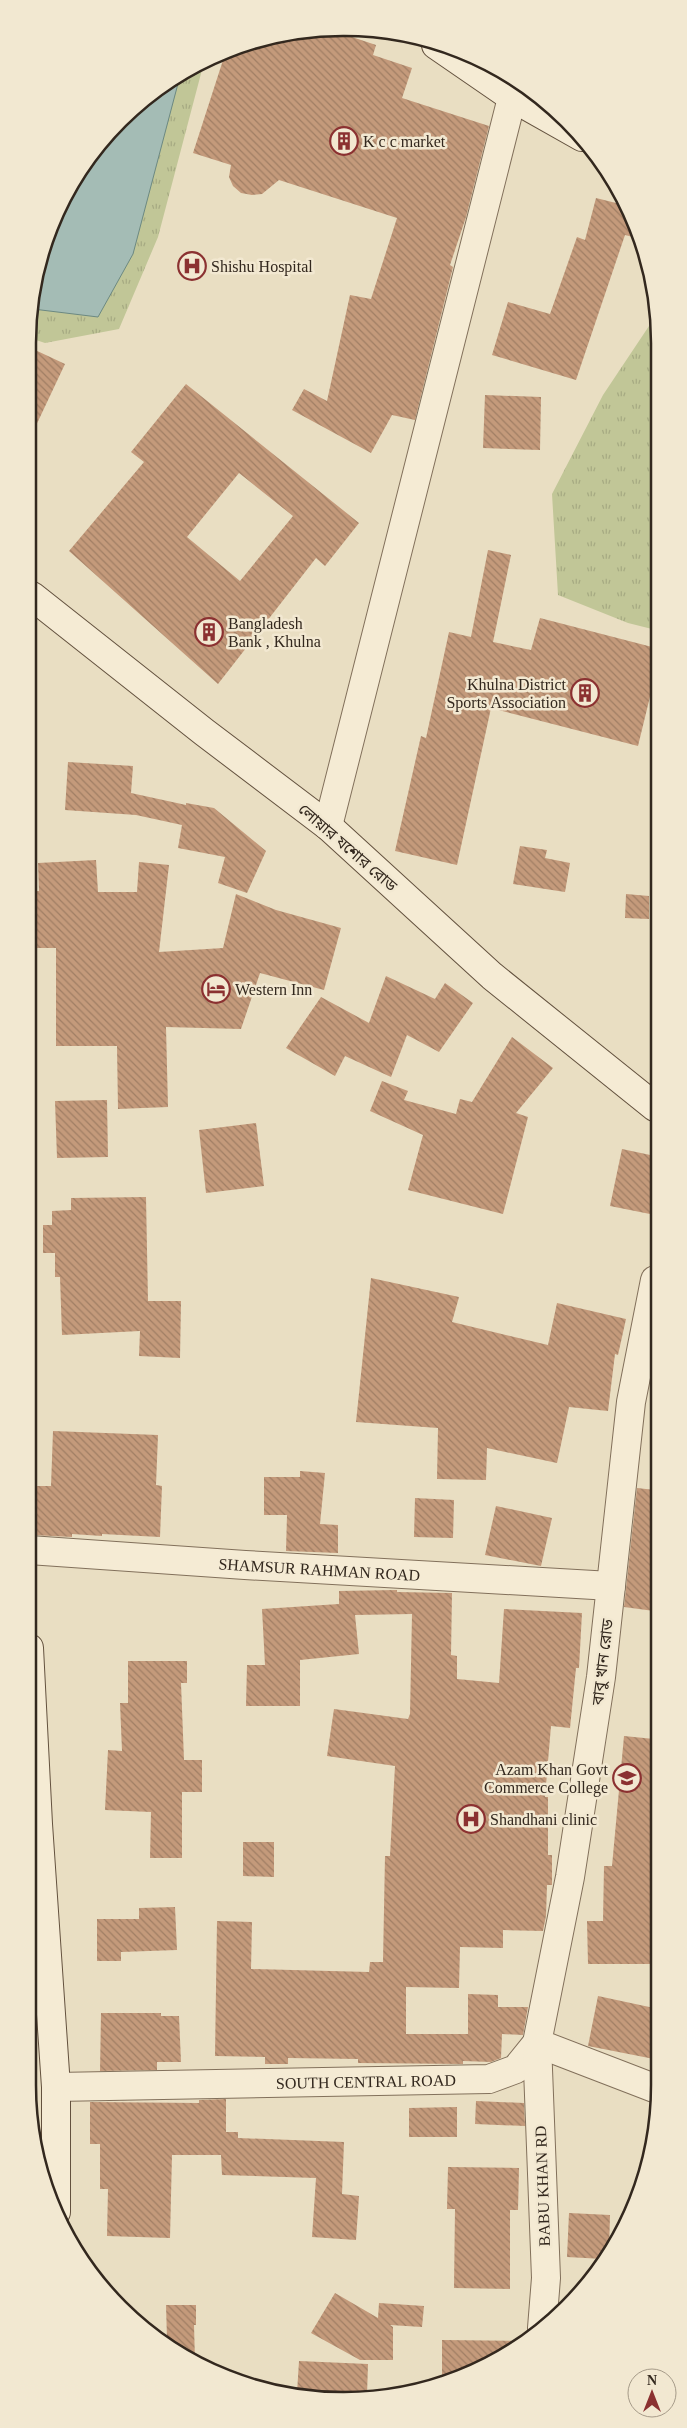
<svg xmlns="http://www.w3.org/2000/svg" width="687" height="2428" font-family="'Times New Roman','Noto Sans Bengali',serif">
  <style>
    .grass { fill: url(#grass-tufts) }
    .water { fill: #a4bcb5; stroke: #6c8982 }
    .building { fill: url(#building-back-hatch); fill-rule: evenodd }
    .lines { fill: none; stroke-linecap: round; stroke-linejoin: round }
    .tertiary-casing { stroke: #82705b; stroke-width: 30 }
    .secondary-casing { stroke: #63513e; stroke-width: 30 }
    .tertiary { stroke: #f5ebd4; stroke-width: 28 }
    .secondary { stroke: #f5ebd4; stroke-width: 28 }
    .labels { text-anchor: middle; stroke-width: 5; stroke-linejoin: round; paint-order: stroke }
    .poi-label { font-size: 16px; fill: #33281e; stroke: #f2e8d1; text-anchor: start }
    .street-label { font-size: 16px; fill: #33281e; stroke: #f2e8d1 }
    .rim { fill: none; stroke: #33281e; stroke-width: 2.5 }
  </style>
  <defs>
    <pattern id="grass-tufts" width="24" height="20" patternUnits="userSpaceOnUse" patternTransform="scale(1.25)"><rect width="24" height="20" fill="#c1c697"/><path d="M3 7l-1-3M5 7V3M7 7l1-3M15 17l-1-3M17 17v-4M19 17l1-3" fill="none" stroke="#a6aa82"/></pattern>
    <pattern id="building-back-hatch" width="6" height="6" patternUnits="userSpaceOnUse" patternTransform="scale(1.25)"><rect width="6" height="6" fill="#c49a7b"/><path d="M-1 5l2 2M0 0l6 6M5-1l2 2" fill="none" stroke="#a07e64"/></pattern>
  </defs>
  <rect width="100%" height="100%" fill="#e9dec2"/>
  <path class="grass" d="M 203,66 L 158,237 L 119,329 L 45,343 L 33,339 L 34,282 L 81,168 L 168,81 Z
    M 657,314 L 656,630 L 628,623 L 558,595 L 552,494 L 603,395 Z"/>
  <path class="water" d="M 180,76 L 133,254 L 98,317 L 33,309 L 34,282 L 81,168 L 168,81 Z"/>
  <path class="building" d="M 282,34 L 343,34 L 376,45 L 373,55 L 412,68 L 402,98 L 489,126 L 466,217 L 450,265 L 453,267 L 415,420 L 392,415 L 371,453 L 292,410 L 304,389 L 327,401 L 350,295 L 371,299 L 397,218 L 279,180 L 262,194 L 252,195 L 241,193 L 233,186 L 229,177 L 231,165 L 193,153 L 224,57 Z
    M 596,198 L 628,206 L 637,238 L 625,235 L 576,380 L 492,355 L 508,302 L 550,314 L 577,237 L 585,240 Z
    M 33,349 L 65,364 L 33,432 Z
    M 186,384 L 359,523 L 325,566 L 316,558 L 218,684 L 69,551 L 144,462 L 131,452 ZM 239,473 L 293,516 L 240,581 L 187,537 Z
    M 485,395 L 541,397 L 540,450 L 483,448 Z
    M 488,550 L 511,555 L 493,642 L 531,650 L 540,618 L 656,648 L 656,672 L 638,746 L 491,708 L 457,865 L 395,851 L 421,736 L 426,738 L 449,632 L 471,637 Z
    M 68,762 L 133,766 L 131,793 L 186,805 L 186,803 L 214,808 L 266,851 L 247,893 L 218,883 L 225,857 L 178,848 L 182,825 L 136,815 L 65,810 Z
    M 520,846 L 547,850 L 545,858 L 570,863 L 565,892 L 513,884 Z
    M 96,860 L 98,892 L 137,892 L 139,862 L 169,865 L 159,952 L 223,948 L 236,894 L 276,910 L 341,928 L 324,990 L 260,973 L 241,1029 L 166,1027 L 168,1107 L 118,1109 L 117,1046 L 56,1046 L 56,948 L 31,948 L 31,891 L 39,891 L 38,863 Z
    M 626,894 L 649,896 L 649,919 L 625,918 Z
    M 386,976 L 435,999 L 445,983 L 473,1003 L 439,1052 L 407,1035 L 391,1077 L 345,1056 L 335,1076 L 286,1048 L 321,997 L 369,1023 Z
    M 512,1037 L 553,1068 L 516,1113 L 528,1117 L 503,1214 L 408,1190 L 423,1135 L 370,1111 L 382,1081 L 408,1091 L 404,1100 L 456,1114 L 460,1099 L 472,1102 Z
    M 107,1100 L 108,1157 L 57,1158 L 55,1101 Z
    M 256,1123 L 264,1186 L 206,1193 L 199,1130 Z
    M 622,1149 L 655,1156 L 655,1215 L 610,1206 Z
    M 146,1197 L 148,1301 L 181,1301 L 180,1358 L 139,1356 L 140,1331 L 62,1335 L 60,1277 L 55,1277 L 55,1253 L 43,1253 L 43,1225 L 52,1225 L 52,1211 L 71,1210 L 71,1198 Z
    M 371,1278 L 459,1297 L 452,1322 L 548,1345 L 557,1303 L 626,1319 L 618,1355 L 615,1354 L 608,1411 L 569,1407 L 557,1463 L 487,1448 L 486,1480 L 437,1479 L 438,1428 L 356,1422 Z
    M 53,1431 L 158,1435 L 156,1485 L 162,1486 L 160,1537 L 102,1534 L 102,1536 L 72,1534 L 72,1537 L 33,1535 L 35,1486 L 51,1486 Z
    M 300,1471 L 325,1473 L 320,1524 L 338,1525 L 338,1553 L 286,1551 L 287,1515 L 264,1515 L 264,1477 L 300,1477 Z
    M 637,1488 L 655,1490 L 654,1611 L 624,1607 Z
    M 415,1498 L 454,1500 L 453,1538 L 414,1537 Z
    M 496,1506 L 552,1518 L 541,1566 L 485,1555 Z
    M 397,1590 L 397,1592 L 452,1593 L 451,1655 L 457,1656 L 457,1679 L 499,1683 L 504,1609 L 582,1613 L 579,1668 L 576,1668 L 570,1728 L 551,1726 L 545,1797 L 548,1797 L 548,1855 L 552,1855 L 552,1885 L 547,1885 L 546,1916 L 543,1931 L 503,1930 L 503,1948 L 460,1947 L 459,1988 L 406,1987 L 406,2034 L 468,2034 L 468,1994 L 498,1995 L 498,2007 L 528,2007 L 523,2035 L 502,2034 L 501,2058 L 491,2062 L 463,2061 L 463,2064 L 358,2063 L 358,2059 L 288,2058 L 288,2064 L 265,2064 L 265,2057 L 215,2056 L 217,1921 L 252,1922 L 251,1969 L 369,1972 L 370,1962 L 383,1962 L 385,1856 L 390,1856 L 395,1766 L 327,1756 L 334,1709 L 408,1719 L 410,1714 L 412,1614 L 355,1615 L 359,1654 L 300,1660 L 300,1706 L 246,1706 L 247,1665 L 265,1665 L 262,1609 L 339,1604 L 339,1591 Z
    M 128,1661 L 187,1661 L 187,1683 L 181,1683 L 184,1760 L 202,1760 L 202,1792 L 182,1792 L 182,1858 L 150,1858 L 151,1812 L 105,1810 L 108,1750 L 122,1751 L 120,1703 L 128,1703 Z
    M 624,1736 L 654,1739 L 654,1964 L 588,1964 L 587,1921 L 603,1921 L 604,1866 L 612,1866 Z
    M 243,1842 L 274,1842 L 274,1877 L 243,1876 Z
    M 175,1907 L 177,1950 L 121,1952 L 121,1961 L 97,1961 L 97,1919 L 139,1919 L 139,1908 Z
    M 598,1996 L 654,2008 L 654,2059 L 588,2046 Z
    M 101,2013 L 161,2013 L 161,2016 L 179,2016 L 181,2062 L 157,2062 L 157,2070 L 100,2071 Z
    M 226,2099 L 226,2132 L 238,2132 L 238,2138 L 344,2142 L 342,2194 L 359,2196 L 356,2240 L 312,2237 L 316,2178 L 222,2175 L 221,2155 L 172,2155 L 170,2238 L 107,2236 L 108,2189 L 100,2189 L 100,2144 L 90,2144 L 90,2102 L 199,2103 L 199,2100 Z
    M 476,2101 L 524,2103 L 525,2126 L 475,2124 Z
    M 457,2107 L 457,2137 L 409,2137 L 409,2108 Z
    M 448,2167 L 519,2168 L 518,2210 L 510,2210 L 510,2289 L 454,2288 L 455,2209 L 447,2209 Z
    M 569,2213 L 610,2215 L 609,2252 L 603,2259 L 567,2257 Z
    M 335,2293 L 378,2318 L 379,2303 L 424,2306 L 422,2327 L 390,2325 L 393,2327 L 393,2360 L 360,2360 L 311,2333 Z
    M 166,2305 L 196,2305 L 196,2325 L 194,2325 L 195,2361 L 167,2339 Z
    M 442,2340 L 524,2341 L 442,2382 Z
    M 299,2361 L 368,2364 L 367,2395 L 335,2399 L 314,2398 L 297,2393 Z"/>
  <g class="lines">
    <defs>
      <g id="tertiary">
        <path d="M 328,826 L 516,82"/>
        <path id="s1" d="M 29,1550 L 245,1565 L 611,1586"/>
        <path d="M 537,2043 L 654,2088"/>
        <path id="s2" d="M 56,2087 L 489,2079 L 516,2069 L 537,2043"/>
        <path d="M 542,2328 L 546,2278 L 537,2043 L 570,1877 L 601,1677 L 631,1402 L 655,1280"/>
      </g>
      <path id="secondary" d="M 436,45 L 513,98 L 582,137
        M 32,596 L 204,732 L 328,826 L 492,976 L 655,1107
        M 29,1648 L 38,1824 L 56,2087 L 56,2212"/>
    </defs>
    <use href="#tertiary" class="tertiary-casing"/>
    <use href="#secondary" class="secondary-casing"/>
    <use href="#tertiary" class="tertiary"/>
    <use href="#secondary" class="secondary"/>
  </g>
  <defs>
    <symbol id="building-ring" viewBox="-11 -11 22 22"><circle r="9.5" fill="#f2e8d1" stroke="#8b3131" stroke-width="1.5"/><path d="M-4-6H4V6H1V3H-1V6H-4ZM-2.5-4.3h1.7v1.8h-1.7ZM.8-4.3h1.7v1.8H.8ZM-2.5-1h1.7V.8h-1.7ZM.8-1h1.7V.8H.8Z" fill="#8b3131"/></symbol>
    <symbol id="hospital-ring" viewBox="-11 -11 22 22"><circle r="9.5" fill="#f2e8d1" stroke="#8b3131" stroke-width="1.5"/><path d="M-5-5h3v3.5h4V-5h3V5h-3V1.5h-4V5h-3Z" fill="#8b3131"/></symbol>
    <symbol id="hotel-ring" viewBox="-11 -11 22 22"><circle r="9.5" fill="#f2e8d1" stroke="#8b3131" stroke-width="1.5"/><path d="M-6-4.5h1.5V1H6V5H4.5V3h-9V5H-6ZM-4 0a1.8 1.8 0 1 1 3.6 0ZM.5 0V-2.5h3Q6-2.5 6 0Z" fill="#8b3131"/></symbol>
    <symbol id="university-ring" viewBox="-11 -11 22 22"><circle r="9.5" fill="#f2e8d1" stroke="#8b3131" stroke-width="1.5"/><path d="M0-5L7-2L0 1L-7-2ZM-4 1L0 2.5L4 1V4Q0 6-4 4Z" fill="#8b3131"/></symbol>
  </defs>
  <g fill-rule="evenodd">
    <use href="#building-ring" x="328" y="125" width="32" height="32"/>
    <use href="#hospital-ring" x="176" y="250" width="32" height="32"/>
    <use href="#building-ring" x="193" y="616" width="32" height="32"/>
    <use href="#building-ring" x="569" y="677" width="32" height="32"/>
    <use href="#hotel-ring" x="200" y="973" width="32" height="32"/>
    <use href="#university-ring" x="611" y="1762" width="32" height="32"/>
    <use href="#hospital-ring" x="455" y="1803" width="32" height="32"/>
  </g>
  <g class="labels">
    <g class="poi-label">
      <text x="363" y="147">K c c market</text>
      <text x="211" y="272">Shishu Hospital</text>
      <text x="228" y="629">Bangladesh<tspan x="228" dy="18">Bank , Khulna</tspan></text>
      <text x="566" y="690" text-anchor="end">Khulna District<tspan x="566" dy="18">Sports Association</tspan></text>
      <text x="235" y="995">Western Inn</text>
      <text x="608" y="1775" text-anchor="end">Azam Khan Govt<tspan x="608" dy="18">Commerce College</tspan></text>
      <text x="490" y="1825">Shandhani clinic</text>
    </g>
    <g class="street-label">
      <text transform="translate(348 847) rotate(41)" y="6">লোয়ার যশোর রোড</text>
      <text dy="6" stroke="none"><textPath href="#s1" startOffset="291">SHAMSUR RAHMAN ROAD</textPath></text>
      <text transform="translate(602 1662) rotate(-83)" y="6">বাবু খান রোড</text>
      <text dy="6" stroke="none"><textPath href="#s2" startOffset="310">SOUTH CENTRAL ROAD</textPath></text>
      <text transform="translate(542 2186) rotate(-92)" y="6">BABU KHAN RD</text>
    </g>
  </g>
  <path d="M0 0H687V2428H0ZM343 36H344A307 307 0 0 1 651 343V2085A307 307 0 0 1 344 2392H343A307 307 0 0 1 36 2085V343A307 307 0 0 1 343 36Z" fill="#f2e8d1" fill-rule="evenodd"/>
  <path class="rim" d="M343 36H344A307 307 0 0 1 651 343V2085A307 307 0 0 1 344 2392H343A307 307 0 0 1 36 2085V343A307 307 0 0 1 343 36Z"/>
  <g transform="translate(652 2393)"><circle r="24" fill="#f2e8d1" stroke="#a69b89"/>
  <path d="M0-4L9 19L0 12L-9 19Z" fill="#8b3131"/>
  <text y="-8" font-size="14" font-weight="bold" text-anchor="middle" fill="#33281e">N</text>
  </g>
</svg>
